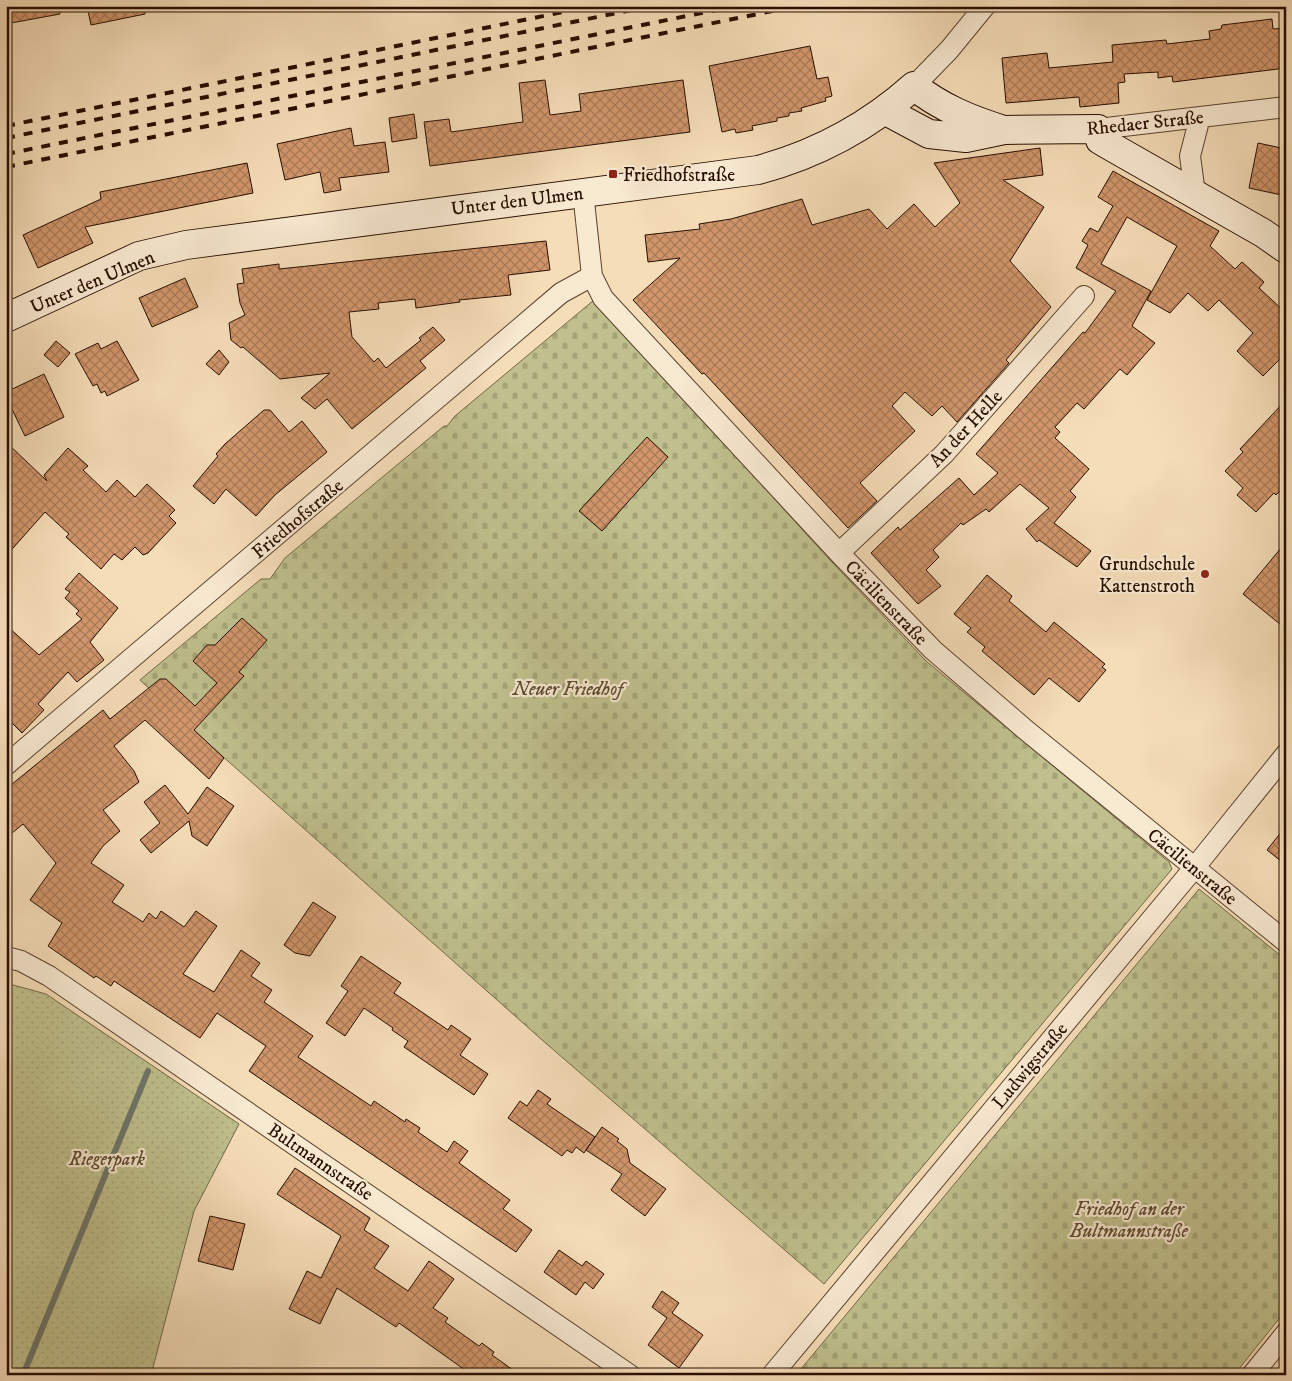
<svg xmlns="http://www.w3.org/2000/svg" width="1292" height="1381" font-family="'IM FELL DW Pica',serif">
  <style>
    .cemetery { fill: url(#cemetery-stones); stroke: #736746 }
    .park { fill: url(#park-dots); stroke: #736746 }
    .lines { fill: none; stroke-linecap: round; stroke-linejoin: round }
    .stream { stroke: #6d766b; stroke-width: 6 }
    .building { fill: url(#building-cross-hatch); stroke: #270e00 }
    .minor-casing { stroke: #5a422e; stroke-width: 22 }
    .secondary-casing { stroke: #270e00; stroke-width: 30 }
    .minor { stroke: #f8e9d1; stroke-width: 20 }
    .secondary { stroke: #f8e9d1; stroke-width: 28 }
    .rail { stroke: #270e00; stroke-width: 4; stroke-dasharray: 9 9; stroke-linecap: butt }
    .poi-dot { fill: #8f2418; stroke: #f8e9d1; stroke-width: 2 }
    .labels { text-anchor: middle; stroke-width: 4.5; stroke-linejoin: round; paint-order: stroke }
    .street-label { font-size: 19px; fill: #270e00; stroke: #f8e9d1 }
    .poi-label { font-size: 19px; fill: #270e00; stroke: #f8e9d1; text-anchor: start }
    .park-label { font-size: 19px; font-style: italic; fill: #5c4c31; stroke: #f8e9d1 }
  </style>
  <defs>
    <pattern id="cemetery-stones" width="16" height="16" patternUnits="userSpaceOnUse" patternTransform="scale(1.25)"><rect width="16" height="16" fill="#bfc08d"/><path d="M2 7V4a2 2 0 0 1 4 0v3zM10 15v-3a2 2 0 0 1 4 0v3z" fill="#a4a478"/></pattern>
    <pattern id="park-dots" width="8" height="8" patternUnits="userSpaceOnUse" patternTransform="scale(1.25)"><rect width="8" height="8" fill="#bfc08d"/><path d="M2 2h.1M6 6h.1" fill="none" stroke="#a4a478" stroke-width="1.8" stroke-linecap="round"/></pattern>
    <pattern id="building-cross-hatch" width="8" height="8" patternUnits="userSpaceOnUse" patternTransform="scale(1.25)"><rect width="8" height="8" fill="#d1966c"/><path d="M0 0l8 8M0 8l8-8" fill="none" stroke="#aa7956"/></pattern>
  </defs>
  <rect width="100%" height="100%" fill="#f5ddb8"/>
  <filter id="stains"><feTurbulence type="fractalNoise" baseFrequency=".004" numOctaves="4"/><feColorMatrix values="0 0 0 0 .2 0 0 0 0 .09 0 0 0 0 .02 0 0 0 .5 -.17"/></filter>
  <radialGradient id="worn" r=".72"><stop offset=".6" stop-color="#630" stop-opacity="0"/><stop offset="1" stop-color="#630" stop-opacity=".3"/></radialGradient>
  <path class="cemetery" d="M 594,300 L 830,560 L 926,661 L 1169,862 L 1172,869 L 824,1284 L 541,1039 L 211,746 L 140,680 L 261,579 L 270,579 L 285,558 L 444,426 L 447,426 L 455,416 Z
    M 1199,889 L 1286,960 L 1286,1310 L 1234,1375 L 796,1375 Z"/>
  <path class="park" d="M 6,983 L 46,994 L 239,1124 L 194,1211 L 151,1375 L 6,1375 Z"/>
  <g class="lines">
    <path class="stream" d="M 23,1375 L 148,1071"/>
  </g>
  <path class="building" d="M 8,6 L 59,6 L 60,14 L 11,23 Z
    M 87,6 L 144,6 L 145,14 L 91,25 Z
    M 1272,19 L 1273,29 L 1286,28 L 1286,68 L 1173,82 L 1172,76 L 1158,78 L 1158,72 L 1124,74 L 1125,82 L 1118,83 L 1119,103 L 1080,107 L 1079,97 L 1006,103 L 1002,58 L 1047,53 L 1049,68 L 1113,62 L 1112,45 L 1166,40 L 1167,44 L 1210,39 L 1209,31 L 1221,29 L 1222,25 Z
    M 810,46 L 817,79 L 828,77 L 832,96 L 825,98 L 826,101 L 801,108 L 802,111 L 789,113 L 789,116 L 777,118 L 777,121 L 752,126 L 753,130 L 736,133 L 735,129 L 722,132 L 709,66 Z
    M 545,80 L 550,115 L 581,111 L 579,94 L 683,80 L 690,132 L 430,166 L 424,122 L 449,119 L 451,132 L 523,122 L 519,83 Z
    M 414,114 L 417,138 L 392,142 L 389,118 Z
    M 351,128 L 354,146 L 385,142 L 389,172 L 339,178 L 341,190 L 324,193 L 320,172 L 285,180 L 277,144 Z
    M 1258,143 L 1286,149 L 1286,196 L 1249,188 Z
    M 1040,148 L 1043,175 L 1003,180 L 1044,207 L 1010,261 L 1051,307 L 1006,360 L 1009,363 L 957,422 L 942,406 L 932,416 L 905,392 L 892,406 L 915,431 L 860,483 L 877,501 L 848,528 L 704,373 L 702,374 L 633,300 L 680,258 L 648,262 L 645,235 L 700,229 L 699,224 L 731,219 L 802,199 L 812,225 L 869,209 L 887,229 L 914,204 L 935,227 L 960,203 L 934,163 Z
    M 247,163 L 253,193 L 85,227 L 93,243 L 38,268 L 23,235 L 101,199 L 100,192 Z
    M 1113,171 L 1219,231 L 1210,246 L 1235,269 L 1242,262 L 1264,282 L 1259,288 L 1286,313 L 1286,353 L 1263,376 L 1237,351 L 1253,333 L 1219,300 L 1208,311 L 1188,293 L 1170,313 L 1147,300 L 1177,246 L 1127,217 L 1101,264 L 1151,291 L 1132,326 L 1155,343 L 1127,375 L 1120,369 L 1084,409 L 1077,403 L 1055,427 L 1060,432 L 1055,438 L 1089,469 L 1070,491 L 1076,497 L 1054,523 L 1091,551 L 1077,567 L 1039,540 L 1037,542 L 1026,529 L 1049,508 L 1020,484 L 989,512 L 986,509 L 963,525 L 961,523 L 933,550 L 939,557 L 926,570 L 941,586 L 918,604 L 871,553 L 898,527 L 900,530 L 959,478 L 974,495 L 998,473 L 976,454 L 1083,332 L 1085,333 L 1116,291 L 1076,268 L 1088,245 L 1082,241 L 1090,228 L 1098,232 L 1113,206 L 1098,197 Z
    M 546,241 L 550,270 L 508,275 L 511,295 L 459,300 L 460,302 L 416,308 L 415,299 L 378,303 L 379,309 L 349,312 L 352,337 L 374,362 L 378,358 L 386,368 L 421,340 L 419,338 L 433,327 L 445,340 L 420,361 L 426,368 L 352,429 L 327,399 L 315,409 L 301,398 L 330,373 L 280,379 L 243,347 L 241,348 L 231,340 L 229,323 L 245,315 L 240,303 L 237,284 L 244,283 L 242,269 L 279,264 L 279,269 Z
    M 185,278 L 198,307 L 152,327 L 139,298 Z
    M 56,341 L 70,353 L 58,367 L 44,355 Z
    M 117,341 L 139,380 L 107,396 L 105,391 L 101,393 L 97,384 L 93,386 L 75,354 L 98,343 L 101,349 Z
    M 219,350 L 229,362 L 219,375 L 206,364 Z
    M 44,374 L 64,417 L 25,436 L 6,397 L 6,392 Z
    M 1286,400 L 1286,485 L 1276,495 L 1274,493 L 1256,512 L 1237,495 L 1243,488 L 1225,471 L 1243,452 L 1240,449 Z
    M 264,410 L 270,410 L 289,432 L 302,421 L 327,452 L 275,495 L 256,516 L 226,489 L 214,504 L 193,486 L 218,456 L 216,454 L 225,444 Z
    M 647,437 L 668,457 L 602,531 L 579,511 Z
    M 6,442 L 47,481 L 44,475 L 68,448 L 88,466 L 83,470 L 106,492 L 117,480 L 135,497 L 147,484 L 175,510 L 169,516 L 176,523 L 148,553 L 143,555 L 135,547 L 122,560 L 114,554 L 101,569 L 66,537 L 69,534 L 45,512 L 6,556 Z
    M 1286,542 L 1286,629 L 1243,594 Z
    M 79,573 L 118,608 L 90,642 L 104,660 L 77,682 L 68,672 L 38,704 L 44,710 L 22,733 L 6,717 L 6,625 L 39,655 L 82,619 L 76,614 L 79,611 L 65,598 L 70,592 L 65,589 Z
    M 987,575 L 1012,596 L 1009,601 L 1046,632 L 1054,622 L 1105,664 L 1102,667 L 1106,670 L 1079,702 L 1049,678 L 1034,695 L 982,651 L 985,647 L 967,632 L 971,628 L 954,614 Z
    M 242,618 L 267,640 L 239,672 L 244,676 L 194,730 L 224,758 L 209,779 L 145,720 L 114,746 L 134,771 L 139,782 L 103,810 L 120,831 L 103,846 L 91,863 L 124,885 L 112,902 L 143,922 L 149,913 L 156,919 L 161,911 L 184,927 L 196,911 L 217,926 L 183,974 L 214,992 L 241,950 L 260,963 L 251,976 L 272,990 L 264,1002 L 313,1036 L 298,1057 L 371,1106 L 374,1101 L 405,1122 L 406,1119 L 420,1128 L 418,1132 L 447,1152 L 454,1141 L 468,1151 L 459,1163 L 510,1200 L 503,1209 L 532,1230 L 516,1252 L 249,1071 L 266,1046 L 217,1013 L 200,1038 L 114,981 L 111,986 L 96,976 L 94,978 L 48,946 L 62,923 L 30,900 L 56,863 L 23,824 L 6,838 L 6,789 L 103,710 L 110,719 L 160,679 L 166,679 L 195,706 L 217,683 L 193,661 L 207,645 L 215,645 Z
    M 165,785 L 188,814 L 207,787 L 234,806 L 207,846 L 192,836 L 189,821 L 151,853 L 140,840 L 160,823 L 144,802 Z
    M 1286,826 L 1286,865 L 1267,850 Z
    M 313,902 L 336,917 L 310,956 L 295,953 L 284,945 Z
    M 361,956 L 401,983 L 394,993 L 448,1030 L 451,1025 L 471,1039 L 460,1055 L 488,1074 L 474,1095 L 404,1047 L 408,1041 L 392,1030 L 393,1028 L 364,1008 L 345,1036 L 326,1023 L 348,991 L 341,986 Z
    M 538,1090 L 551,1099 L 547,1104 L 595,1137 L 584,1153 L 576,1147 L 572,1153 L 567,1150 L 562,1156 L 508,1118 L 520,1101 L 527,1106 Z
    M 602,1127 L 619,1139 L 617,1141 L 627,1149 L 630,1163 L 666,1189 L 645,1216 L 611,1190 L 622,1174 L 586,1150 Z
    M 295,1168 L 370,1218 L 364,1230 L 389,1246 L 374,1268 L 408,1291 L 429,1261 L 454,1279 L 433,1308 L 448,1318 L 445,1322 L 479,1346 L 482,1343 L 494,1352 L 492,1355 L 520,1375 L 472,1375 L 399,1323 L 396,1327 L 337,1288 L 320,1324 L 289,1309 L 307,1271 L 321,1278 L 341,1236 L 277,1194 Z
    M 210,1216 L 245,1224 L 233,1270 L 198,1261 Z
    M 559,1250 L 582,1266 L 586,1261 L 604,1274 L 593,1289 L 585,1282 L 576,1295 L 544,1272 Z
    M 662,1291 L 679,1303 L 672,1313 L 703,1335 L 679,1368 L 648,1345 L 667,1318 L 652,1307 Z"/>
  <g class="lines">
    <defs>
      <path id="minor" d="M 914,86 L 949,50 L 985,6
        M 1098,129 L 1286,107
        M 583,192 L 592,276 L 603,298 L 839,553 L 933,650 L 1027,731 L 1286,942
        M 1195,194 L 1190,156 L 1200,117
        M 839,553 L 944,454 L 1084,296
        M 6,765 L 561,293 L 592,276
        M 6,957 L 21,961 L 49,976 L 630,1375
        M 772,1375 L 1195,867 L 1286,754
        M 1252,1375 L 1286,1333"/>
      <path id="secondary" d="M 886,111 L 929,134 L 966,138 L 1004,130 L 1098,129 L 1100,140 L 1105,143 L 1263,233 L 1286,249
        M 6,318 L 139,256 L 186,245 L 758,170 C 818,154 868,127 914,86 C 941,108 972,120 1004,130"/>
    </defs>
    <use href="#minor" class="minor-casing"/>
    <use href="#secondary" class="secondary-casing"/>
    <use href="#minor" class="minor"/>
    <use href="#secondary" class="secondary"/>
    <path class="rail" d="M 6,126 L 592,6
      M 6,138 L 651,6
      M 6,154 L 736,6
      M 6,167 L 797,6"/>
  </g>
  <g class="poi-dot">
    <rect x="608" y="169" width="10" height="10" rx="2.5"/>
    <circle cx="1205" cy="574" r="5"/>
  </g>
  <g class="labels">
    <g class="street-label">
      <text transform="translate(1145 122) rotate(-6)" y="7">Rhedaer Straße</text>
      <text transform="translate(517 200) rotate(-7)" y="7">Unter den Ulmen</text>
      <text transform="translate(92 281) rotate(-23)" y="7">Unter den Ulmen</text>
      <text transform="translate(965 428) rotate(-47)" y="7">An der Helle</text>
      <text transform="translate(297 518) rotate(-40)" y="7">Friedhofstraße</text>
      <text transform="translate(887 602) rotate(46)" y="7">Cäcilienstraße</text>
      <text transform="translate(1193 866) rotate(39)" y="7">Cäcilienstraße</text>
      <text transform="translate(1029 1065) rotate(-50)" y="7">Ludwigstraße</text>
      <text transform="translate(321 1161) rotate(34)" y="7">Bultmannstraße</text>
    </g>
    <g class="poi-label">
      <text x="623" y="181">Friedhofstraße</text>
      <text x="1195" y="570" text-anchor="end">Grundschule<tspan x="1195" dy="22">Kattenstroth</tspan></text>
    </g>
    <g class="park-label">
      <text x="568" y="695">Neuer Friedhof</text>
      <text x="107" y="1165">Riegerpark</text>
      <text x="1129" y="1215">Friedhof an der<tspan x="1129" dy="22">Bultmannstraße</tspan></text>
    </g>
  </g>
  <rect width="1292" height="1381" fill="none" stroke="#f5ddb8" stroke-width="25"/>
  <rect x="8" y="8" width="1277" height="1366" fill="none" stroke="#270e00" stroke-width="2.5"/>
  <rect x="12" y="12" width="1267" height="1356" fill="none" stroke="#270e00"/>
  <rect width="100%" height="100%" filter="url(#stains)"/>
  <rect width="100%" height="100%" fill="url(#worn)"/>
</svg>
